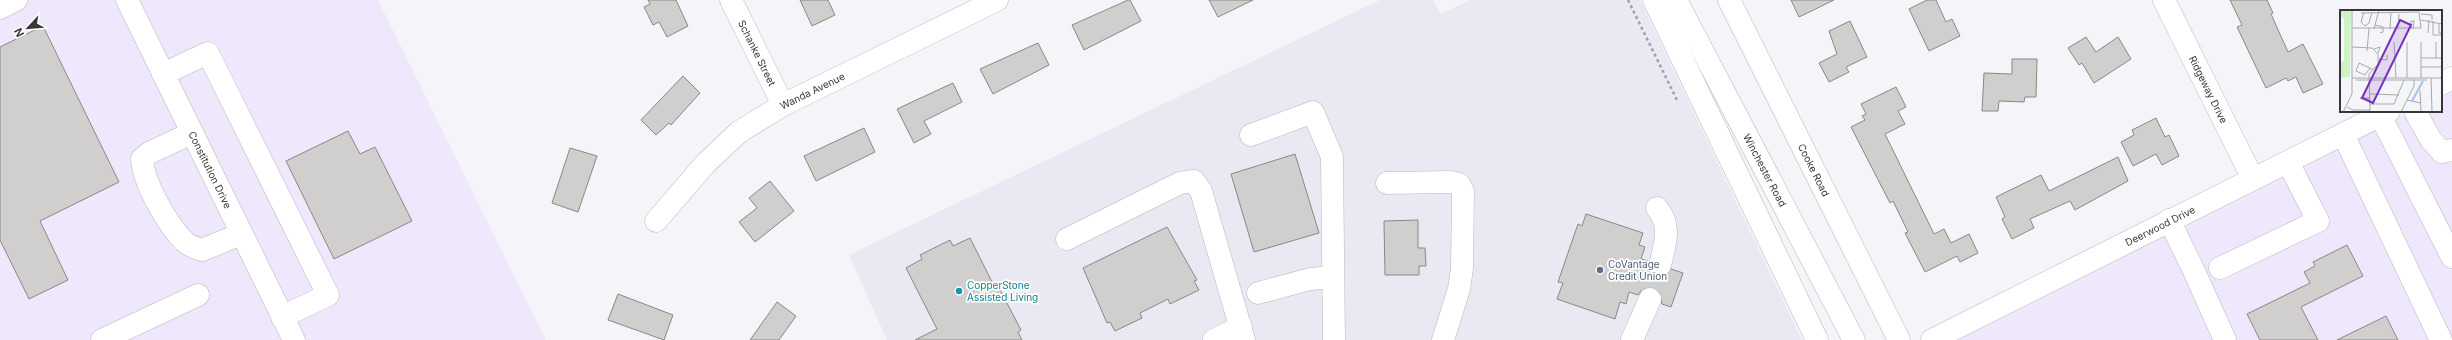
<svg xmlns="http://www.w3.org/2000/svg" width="2452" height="340" font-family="Inter,sans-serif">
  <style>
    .built { fill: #e8e9f3 }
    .industrial { fill: #efe7fc }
    .building { fill: #d1cfcd; stroke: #8a8886 }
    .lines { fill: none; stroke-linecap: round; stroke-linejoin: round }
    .minor-tunnel { stroke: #cecfd2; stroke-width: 22; stroke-dasharray: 22 11; stroke-linecap: butt }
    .minor-casing { stroke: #b8b8bb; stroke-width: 23 }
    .major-casing { stroke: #b8b8bb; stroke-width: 23 }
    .path { stroke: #a0a1a3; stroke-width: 2.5; stroke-dasharray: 3 3; stroke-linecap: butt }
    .minor { stroke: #fff; stroke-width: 22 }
    .major { stroke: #fff; stroke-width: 22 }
    .service-dot { fill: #5c6f8a; stroke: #fff; stroke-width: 1.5 }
    .culture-dot { fill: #0f9aa8; stroke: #fff; stroke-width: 1.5 }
    .labels { text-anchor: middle; stroke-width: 3.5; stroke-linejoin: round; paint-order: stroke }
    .street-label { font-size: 10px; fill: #373738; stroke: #fff }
    .service-label { font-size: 10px; fill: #4e5e75; stroke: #fff; text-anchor: start }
    .culture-label { font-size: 10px; fill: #0d838f; stroke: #fff; text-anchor: start }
    .inset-river { fill: none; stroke: #a2c0ef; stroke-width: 2 }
    .inset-road { fill: none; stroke: #a8a9ab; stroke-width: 1 }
    .view { fill: #7b2cbf; fill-opacity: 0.15; stroke: #7b2cbf; stroke-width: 2 }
    .inset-edge { fill: none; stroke: #373738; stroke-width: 2 }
  </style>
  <rect width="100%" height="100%" fill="#f4f5f8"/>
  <path class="built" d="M 1380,0 L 1433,0 L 1441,14 L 1470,0 L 1640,0 L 1802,340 L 887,340 L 849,255 Z"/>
  <path class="industrial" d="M 0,0 L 378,0 L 546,340 L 0,340 Z
    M 2452,91 L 2452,340 L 1955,340 L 2412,111 L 2441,111 L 2441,96 Z"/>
  <path class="building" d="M 648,0 L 676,0 L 688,26 L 667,37 L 659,22 L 653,25 L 644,7 L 650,4 Z
    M 800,0 L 828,0 L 835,15 L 812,26 Z
    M 1128,0 L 1130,0 L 1141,21 L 1084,50 L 1072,25 Z
    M 1209,0 L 1253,0 L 1218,17 Z
    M 1791,0 L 1834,0 L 1799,17 Z
    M 1927,0 L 1936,0 L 1946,22 L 1952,19 L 1960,36 L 1929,51 L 1909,9 Z
    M 2230,0 L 2267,0 L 2273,13 L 2271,14 L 2288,52 L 2303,44 L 2323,84 L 2303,93 L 2296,77 L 2288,81 L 2286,78 L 2266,88 L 2237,27 L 2242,25 Z
    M 1850,21 L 1867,57 L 1846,67 L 1849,72 L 1829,82 L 1819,63 L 1837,54 L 1829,31 Z
    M 43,26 L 119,182 L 40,221 L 68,280 L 29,299 L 0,240 L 0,47 Z
    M 2086,37 L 2096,52 L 2118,37 L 2131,59 L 2094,83 L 2082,63 L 2079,65 L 2068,48 Z
    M 1038,43 L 1049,65 L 993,94 L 980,69 Z
    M 2012,59 L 2037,59 L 2036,97 L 2025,97 L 2024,102 L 1999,101 L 1998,111 L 1982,111 L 1984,73 L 2012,74 Z
    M 683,76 L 700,93 L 671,125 L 669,123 L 656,135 L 641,120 Z
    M 953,83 L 962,102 L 924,121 L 931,134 L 914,143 L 897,109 Z
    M 1896,87 L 1906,107 L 1898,111 L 1905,124 L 1885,134 L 1934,234 L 1944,229 L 1951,243 L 1969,234 L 1978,253 L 1960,262 L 1957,256 L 1925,272 L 1905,233 L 1908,232 L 1893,201 L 1890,203 L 1851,127 L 1865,120 L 1862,116 L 1866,114 L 1861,104 Z
    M 2156,118 L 2165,137 L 2169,135 L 2179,156 L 2162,165 L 2156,154 L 2133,166 L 2121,142 L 2134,135 L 2132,130 Z
    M 864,128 L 875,152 L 816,181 L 804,156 Z
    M 348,131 L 360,154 L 375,147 L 412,221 L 334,259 L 286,161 Z
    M 570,148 L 597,156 L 578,212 L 552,203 Z
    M 1295,154 L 1319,233 L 1254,252 L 1231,174 Z
    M 2118,157 L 2128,181 L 2075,210 L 2070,201 L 2030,219 L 2034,228 L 2012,239 L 2002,219 L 2005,217 L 1996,197 L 2041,175 L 2049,191 Z
    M 770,181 L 794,211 L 755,242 L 739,222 L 757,208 L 749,198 Z
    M 1586,214 L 1643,233 L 1639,245 L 1645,247 L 1641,259 L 1648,261 L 1648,268 L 1652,274 L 1663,277 L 1671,269 L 1683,273 L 1671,307 L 1662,304 L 1660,292 L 1649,287 L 1642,289 L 1638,295 L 1629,292 L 1626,304 L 1620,302 L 1615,319 L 1557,299 L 1563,283 L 1558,282 L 1578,224 L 1582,226 Z
    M 1418,220 L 1418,248 L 1425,248 L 1426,266 L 1419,266 L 1419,275 L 1385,275 L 1384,221 Z
    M 1167,227 L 1197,280 L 1194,281 L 1199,290 L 1170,304 L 1168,299 L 1140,313 L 1142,318 L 1115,331 L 1110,322 L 1107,323 L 1083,268 Z
    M 970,238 L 994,286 L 997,284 L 1021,330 L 1018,332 L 1022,340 L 915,340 L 937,329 L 906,268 L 922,259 L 920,255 L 950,240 L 953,246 Z
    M 2347,245 L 2363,276 L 2301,307 L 2318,340 L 2260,340 L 2247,314 L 2310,283 L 2304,272 L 2315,266 L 2313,262 Z
    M 618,294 L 673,315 L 664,340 L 608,320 Z
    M 777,302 L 796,316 L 779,340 L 750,340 Z
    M 2386,316 L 2398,340 L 2337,340 Z"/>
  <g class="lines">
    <path class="minor-tunnel" d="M 1650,299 L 1660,265"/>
    <defs>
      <g id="minor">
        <path id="s1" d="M 127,0 L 294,340"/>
        <path id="s2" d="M 731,0 L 783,105"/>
        <path id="s3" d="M 1729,0 L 1899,340"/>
        <path id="s4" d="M 2164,0 L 2253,179"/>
        <path d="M 0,8 L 16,0"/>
        <path d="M 163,74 L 208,53 L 328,295 L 282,317"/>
        <path d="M 2441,84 L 2452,78"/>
        <path d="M 2415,111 L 2431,140 L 2442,152 L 2452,150"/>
        <path d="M 2380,115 L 2452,257"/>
        <path d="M 192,133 L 149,153 L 142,159 C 143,182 168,226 185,242 C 189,246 197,248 202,250 L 241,234"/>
        <path d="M 2343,134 L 2441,340"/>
        <path d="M 1251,135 L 1313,112 L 1332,157 L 1334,340"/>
        <path d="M 1387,183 L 1451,182 L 1459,184 L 1463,191 L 1462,268 L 1459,289 L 1443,340"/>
        <path d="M 1657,208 C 1672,226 1665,244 1660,265"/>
        <path d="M 2169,220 L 2194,271 L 2225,340"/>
        <path id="s5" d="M 656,221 L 706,163 L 739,132 L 783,105 L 997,0"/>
        <path d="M 1067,239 L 1180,183 L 1194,181 L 1201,191 L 1244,340"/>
        <path d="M 2220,268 L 2318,221 L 2288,162"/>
        <path d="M 1258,293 L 1310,279 L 1333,277"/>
        <path d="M 102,340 L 198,295"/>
        <path d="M 1214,340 L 1241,327"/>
        <path d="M 1632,340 L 1650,299"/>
        <path id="s6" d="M 1932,340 L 2389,111"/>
      </g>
      <g id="major">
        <path d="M 1654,0 L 1817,340"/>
        <path id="s7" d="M 1676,0 L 1854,340"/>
      </g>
    </defs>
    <use href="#minor" class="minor-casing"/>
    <use href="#major" class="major-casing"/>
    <path class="path" d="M 1628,0 L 1677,100"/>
    <use href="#minor" class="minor"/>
    <use href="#major" class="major"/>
  </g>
  <circle class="service-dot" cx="1600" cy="270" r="4"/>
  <circle class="culture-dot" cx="959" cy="291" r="4"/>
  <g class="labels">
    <g class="street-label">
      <text dy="4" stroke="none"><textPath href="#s2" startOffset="59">Schanke Street</textPath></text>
      <text dy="4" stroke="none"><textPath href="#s4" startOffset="100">Ridgeway Drive</textPath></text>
      <text dy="4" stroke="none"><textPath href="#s5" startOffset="206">Wanda Avenue</textPath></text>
      <text dy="4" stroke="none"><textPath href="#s1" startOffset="189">Constitution Drive</textPath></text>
      <text dy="4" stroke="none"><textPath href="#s7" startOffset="192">Winchester Road</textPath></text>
      <text dy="4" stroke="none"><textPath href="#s3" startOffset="190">Cooke Road</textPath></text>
      <text dy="4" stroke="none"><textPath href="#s6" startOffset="255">Deerwood Drive</textPath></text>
    </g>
    <g class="service-label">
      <text x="1608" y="268">CoVantage<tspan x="1608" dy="12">Credit Union</tspan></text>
    </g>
    <g class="culture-label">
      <text x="967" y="289">CopperStone<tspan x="967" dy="12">Assisted Living</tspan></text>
    </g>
  </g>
  <g transform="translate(2340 10)">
    <rect width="102" height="102" fill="#f4f5f8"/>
    <path d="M 0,0 L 11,0 L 10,67 L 1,68 L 0,51 L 4,51 L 4,8 L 0,7 Z" fill="#cdf3c7"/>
    <path class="inset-river" d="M 72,91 L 83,71"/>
    <path class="inset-road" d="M 24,2 L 21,12 L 25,16 L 29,13 L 32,2M 21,3 L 79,2 L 81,18M 81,4 L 92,5 L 92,10M 81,10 L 102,14M 93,11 L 93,25 L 102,25M 99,13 L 99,23 L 102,23M 35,15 L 43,17 L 43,22 L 40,23M 58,17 L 59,4M 12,18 L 81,18M 34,19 L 39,0M 50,19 L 51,2M 71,19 L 71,11 L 74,11 L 73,19M 88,23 L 89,10M 54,32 L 56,68M 67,32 L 67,68M 12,37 L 32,38 L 38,44 L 38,54 L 29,64 L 30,102M 34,39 L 40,37 L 38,43M 27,41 L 29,18M 81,48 L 102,48M 96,48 L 96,32M 39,49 L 47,50 L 47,45M 81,57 L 102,57M 30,58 L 19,53 L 16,61 L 25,65 L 30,58 L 33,60M 12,68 L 102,68M 81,68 L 81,32M 91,68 L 92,102M 16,70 L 87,70M 80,80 L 81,102M 30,84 L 59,85M 30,88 L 20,88 L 30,89M 67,90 L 81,93M 30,94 L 54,94 L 64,70M 7,97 L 13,100 L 30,100M 3,102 L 12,84 L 12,0M 61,102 L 74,76 L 74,70"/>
    <path class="view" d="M 60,10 L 71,15 L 33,93 L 22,88 Z"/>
    <rect width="102" height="102" class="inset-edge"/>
  </g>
  <g transform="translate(28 28) rotate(244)" stroke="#ffffff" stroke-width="3" paint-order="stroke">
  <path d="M0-3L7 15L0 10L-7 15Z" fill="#373738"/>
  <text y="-6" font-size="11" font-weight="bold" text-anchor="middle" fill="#373738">N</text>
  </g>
</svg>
